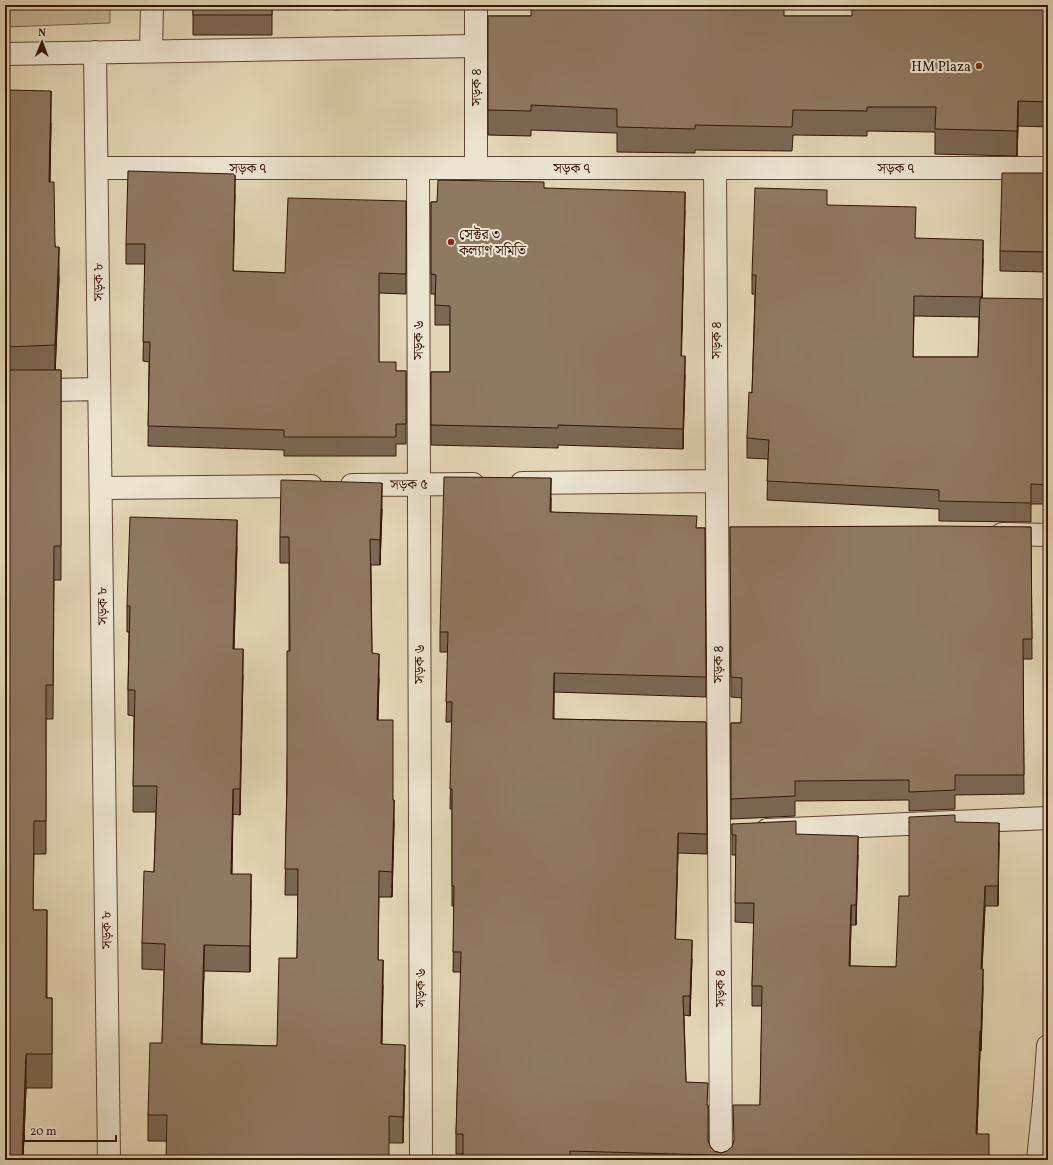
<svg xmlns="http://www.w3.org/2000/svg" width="1053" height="1165" font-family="Vollkorn,'Noto Serif Bengali',serif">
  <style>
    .green { fill: #c5b598; stroke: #7c644e }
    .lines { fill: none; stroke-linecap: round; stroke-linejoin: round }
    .street-casing { stroke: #5e4430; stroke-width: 24 }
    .street { stroke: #ede4d0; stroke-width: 22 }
    .wall { fill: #7a6853; stroke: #321404; fill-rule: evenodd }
    .shaded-wall { fill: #635544; stroke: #321404 }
    .building { fill: #8e7961; stroke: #321404 }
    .poi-dot { fill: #8f2418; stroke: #ede4d0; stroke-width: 1.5 }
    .labels { text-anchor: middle; stroke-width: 4; stroke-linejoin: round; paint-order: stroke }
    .poi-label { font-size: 14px; fill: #321404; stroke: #ede4d0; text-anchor: end }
    .street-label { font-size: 14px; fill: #321404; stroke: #ede4d0 }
  </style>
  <rect width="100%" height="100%" fill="#e3d6b6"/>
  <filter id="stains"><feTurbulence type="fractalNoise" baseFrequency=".005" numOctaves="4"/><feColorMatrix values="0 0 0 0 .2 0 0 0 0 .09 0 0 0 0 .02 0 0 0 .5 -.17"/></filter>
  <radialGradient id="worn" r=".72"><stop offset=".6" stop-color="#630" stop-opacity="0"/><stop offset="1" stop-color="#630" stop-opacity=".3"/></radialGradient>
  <path class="green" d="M 5,5 L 110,5 L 110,23 L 5,27 Z"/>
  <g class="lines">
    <defs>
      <path id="street" d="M 151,51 L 152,5
        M 95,52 L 109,1160
        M 5,54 L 476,46
        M 97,168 L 1048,168
        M 418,168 L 421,1160
        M 476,168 L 476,5
        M 715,168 L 721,1160
        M 5,391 L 99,389
        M 522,483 L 717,481
        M 352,485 L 473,484
        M 101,488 L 311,486
        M 1002,534 L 1048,535
        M 767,830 L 1048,818
        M 1038,1160 L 1044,1102 L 1048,1046"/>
    </defs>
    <use href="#street" class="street-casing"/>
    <use href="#street" class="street"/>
  </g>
  <path class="wall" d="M 193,5 L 272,5 L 272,35 L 193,35 Z
    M 334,5 L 401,5 L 401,8 L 334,10 Z
    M 1048,5 L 1048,127 L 1018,126 L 1017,156 L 935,154 L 935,132 L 867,131 L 867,136 L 793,135 L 792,151 L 695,150 L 695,153 L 617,152 L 617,133 L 531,130 L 531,136 L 488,135 L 488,16 L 852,16 Z
    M 5,90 L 51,123 L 50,182 L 55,247 L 59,279 L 55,370 L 61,370 L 61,580 L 54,580 L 53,719 L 46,719 L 46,854 L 34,854 L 33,910 L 47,910 L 47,998 L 52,998 L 52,1088 L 26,1088 L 23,1160 L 5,1160 Z
    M 1048,173 L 1048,272 L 1000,271 L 1000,251 Z
    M 544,188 L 685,211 L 681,356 L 685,376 L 683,449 L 558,445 L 558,448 L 431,445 L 431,372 L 450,372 L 450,325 L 435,325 L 435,294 L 431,294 L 431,202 L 437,202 Z
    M 235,194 L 233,271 L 285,273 L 406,201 L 406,294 L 379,293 L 379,362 L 396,371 L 406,371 L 406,444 L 396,444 L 396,456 L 284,456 L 284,450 L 148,446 L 149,362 L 143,361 L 145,264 L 126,264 L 126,244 Z
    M 827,205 L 915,238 L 983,259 L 982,298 L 1047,319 L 1045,400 L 1048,400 L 1048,504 L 1031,504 L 1031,522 L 939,521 L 939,509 L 767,500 L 768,459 L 747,458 L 747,438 L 752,393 L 755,294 L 752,294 L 752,275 ZM 914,316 L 979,317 L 978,357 L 913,357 Z
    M 551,498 L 551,512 L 697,528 L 705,528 L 706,697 L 554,692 L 554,719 L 706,722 L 707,854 L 678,853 L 675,939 L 692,959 L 690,1016 L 684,1015 L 686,1082 L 708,1105 L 708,1140 L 710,1146 L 714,1151 L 721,1153 L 727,1151 L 732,1147 L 760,1105 L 762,1006 L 752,1006 L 752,986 L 754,923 L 735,922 L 736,855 L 732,855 L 732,824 L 796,834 L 858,855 L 856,925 L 851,925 L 850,966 L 896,967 L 909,896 L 955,822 L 999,843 L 998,906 L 985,906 L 982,969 L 983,989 L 981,1051 L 980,1051 L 977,1134 L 989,1160 L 463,1160 L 463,1154 L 456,1154 L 456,1134 L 461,972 L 453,972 L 454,906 L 452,906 L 452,809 L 450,809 L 452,722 L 446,722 L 448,652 L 440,652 L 440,632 Z
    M 382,509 L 380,565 L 371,565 L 372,653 L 379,679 L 378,720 L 393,800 L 394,825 L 392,897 L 379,897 L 378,960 L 383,986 L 382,1044 L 405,1070 L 403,1143 L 148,1141 L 148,1115 L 162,1043 L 164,970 L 142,969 L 142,943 L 154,872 L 156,812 L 133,812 L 134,716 L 128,715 L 128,690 L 129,632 L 127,632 L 127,606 L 237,546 L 234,649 L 243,675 L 240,815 L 233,814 L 232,874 L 251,900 L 250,972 L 204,971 L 202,1044 L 277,1046 L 297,958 L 298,895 L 285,895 L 289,651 L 289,563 L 280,563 L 280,537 Z
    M 730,527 L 1031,527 L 1032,659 L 1023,659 L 1024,794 L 955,795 L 955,809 L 909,811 L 909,800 L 795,801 L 795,816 L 731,819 L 731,723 L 741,723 L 742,698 L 731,697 Z"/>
  <path class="shaded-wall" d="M 51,91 L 51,123 L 49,214 L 49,182 Z
    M 1018,101 L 1018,126 L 1017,156 L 1017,131 Z
    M 235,174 L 235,194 L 233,291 L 233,271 Z
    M 685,192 L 685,211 L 681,376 L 681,356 Z
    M 983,240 L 983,259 L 982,317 L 982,297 Z
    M 59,247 L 59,279 L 55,377 L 55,345 Z
    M 1047,299 L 1047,319 L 1044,420 L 1044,400 Z
    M 685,356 L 685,376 L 683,449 L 683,429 Z
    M 551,478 L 551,498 L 550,532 L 550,512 Z
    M 382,483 L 382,509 L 380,565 L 380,540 Z
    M 237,520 L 237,546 L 233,675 L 233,649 Z
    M 243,649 L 243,675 L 240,815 L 240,789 Z
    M 379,654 L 379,679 L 377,746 L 377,720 Z
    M 554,673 L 554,692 L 553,739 L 553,719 Z
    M 233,789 L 233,814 L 231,900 L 231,874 Z
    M 394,800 L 394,825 L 392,897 L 392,872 Z
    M 999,823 L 999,843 L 998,906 L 998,886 Z
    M 678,833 L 678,853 L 675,959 L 675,939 Z
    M 858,836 L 858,855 L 856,925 L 856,905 Z
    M 251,874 L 251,900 L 250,972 L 250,946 Z
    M 985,886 L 985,906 L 981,988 L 981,969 Z
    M 851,905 L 851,925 L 849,985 L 849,966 Z
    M 692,940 L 692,959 L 690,1016 L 690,996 Z
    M 204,945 L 204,971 L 201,1070 L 201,1044 Z
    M 383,960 L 383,986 L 381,1070 L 381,1044 Z
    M 983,969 L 983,989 L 981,1051 L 981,1031 Z
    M 980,1031 L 980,1051 L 976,1154 L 976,1134 Z
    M 405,1045 L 405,1070 L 403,1143 L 403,1117 Z
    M 26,1054 L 26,1088 L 23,1160 L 22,1160 Z"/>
  <path class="building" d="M 193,5 L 272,5 L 272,15 L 193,15 Z
    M 531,5 L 784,5 L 784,16 L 852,16 L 852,5 L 1048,5 L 1048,102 L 1018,101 L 1017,131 L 935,129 L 936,107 L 867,107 L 867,111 L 793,110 L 792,127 L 695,125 L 695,129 L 617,127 L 617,109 L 531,105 L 531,111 L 488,110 L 488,16 L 531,16 Z
    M 5,90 L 51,91 L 49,182 L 54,182 L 55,247 L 59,247 L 55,345 L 5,347 Z
    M 128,171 L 235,174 L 233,271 L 285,273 L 288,198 L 406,201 L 406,274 L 379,273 L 379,362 L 396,362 L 396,371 L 406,371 L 406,424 L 396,424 L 396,437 L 284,437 L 284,430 L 148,426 L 150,342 L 143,342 L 145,244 L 126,244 Z
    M 1002,173 L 1048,173 L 1048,252 L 1000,251 Z
    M 438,180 L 544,182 L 544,188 L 685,192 L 681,356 L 685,356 L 683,429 L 558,425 L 558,428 L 431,425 L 431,372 L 450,372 L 450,306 L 435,305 L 436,275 L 431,274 L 431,202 L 437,202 Z
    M 755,188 L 827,190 L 827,205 L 916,207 L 915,238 L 983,240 L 982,297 L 914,296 L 913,357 L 978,357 L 980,298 L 1047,299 L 1044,400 L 1048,400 L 1048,485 L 1031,484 L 1031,503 L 939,501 L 939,490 L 767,481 L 769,440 L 747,438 L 749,392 L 752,393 L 756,275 L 752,275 Z
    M 5,370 L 61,370 L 61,546 L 54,546 L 53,685 L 46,685 L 46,821 L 34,821 L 33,910 L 47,910 L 46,998 L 52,998 L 52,1054 L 26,1054 L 22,1160 L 5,1160 Z
    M 444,477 L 551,478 L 550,512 L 697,516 L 696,528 L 705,528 L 706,677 L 554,673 L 553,719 L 706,722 L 707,834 L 678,833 L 675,939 L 692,940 L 690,996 L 683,996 L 686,1082 L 708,1083 L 707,1105 L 708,1105 L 708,1140 L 710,1146 L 714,1151 L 721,1153 L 727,1151 L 732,1147 L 734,1140 L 733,1105 L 760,1105 L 762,986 L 752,986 L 754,903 L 735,903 L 736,835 L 732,835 L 732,824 L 796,821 L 796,834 L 858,836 L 856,905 L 851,905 L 849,966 L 896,967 L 899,896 L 909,896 L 909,817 L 955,815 L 955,822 L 999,823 L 998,886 L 985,886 L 981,969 L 983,969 L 981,1031 L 980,1031 L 976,1134 L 989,1134 L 989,1160 L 746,1160 L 746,1156 L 570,1151 L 570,1160 L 463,1160 L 463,1134 L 456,1134 L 461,952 L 453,952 L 454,886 L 452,886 L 452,789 L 450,789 L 452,702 L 446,702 L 448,632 L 440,632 Z
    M 281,480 L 382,483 L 380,540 L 370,539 L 372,653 L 379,654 L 377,720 L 393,720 L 393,800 L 394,800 L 392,872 L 379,871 L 378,960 L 383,960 L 381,1044 L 405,1045 L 403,1117 L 389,1116 L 389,1160 L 166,1160 L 167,1115 L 148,1115 L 150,1043 L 162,1043 L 165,944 L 142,943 L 144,871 L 154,872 L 157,786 L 133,786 L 135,690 L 128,690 L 130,606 L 127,606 L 130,517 L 237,520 L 233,649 L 243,649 L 240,789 L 233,789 L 231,874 L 251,874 L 250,946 L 204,945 L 201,1044 L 277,1046 L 279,958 L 297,958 L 298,869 L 285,869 L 287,787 L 287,651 L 290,651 L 289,537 L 280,537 Z
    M 938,526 L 1031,527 L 1032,639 L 1023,639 L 1024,775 L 955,775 L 955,790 L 909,792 L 909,780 L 795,781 L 795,796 L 731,799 L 731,723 L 741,723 L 742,678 L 731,677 L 730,527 Z"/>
  <g class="poi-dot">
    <circle cx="979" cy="66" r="4"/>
    <circle cx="451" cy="242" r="4"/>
  </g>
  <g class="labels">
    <g class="poi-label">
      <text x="971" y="71">HM Plaza</text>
      <text x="459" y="239" text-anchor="start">সেক্টর ৩<tspan x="459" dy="16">কল্যাণ সমিতি</tspan></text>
    </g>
    <g class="street-label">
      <text transform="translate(476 87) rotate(-90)" y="5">সড়ক ৪</text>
      <text x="248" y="173">সড়ক ৭</text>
      <text x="572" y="173">সড়ক ৭</text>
      <text x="896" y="173">সড়ক ৭</text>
      <text transform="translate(98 282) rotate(-91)" y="5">সড়ক ৮</text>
      <text transform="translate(418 340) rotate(-90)" y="5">সড়ক ৬</text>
      <text transform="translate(716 340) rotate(-90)" y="5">সড়ক ৪</text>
      <text transform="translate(409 484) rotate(-1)" y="5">সড়ক ৫</text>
      <text transform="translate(102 606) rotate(-91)" y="5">সড়ক ৮</text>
      <text transform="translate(419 664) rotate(-90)" y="5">সড়ক ৬</text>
      <text transform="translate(718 664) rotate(-90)" y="5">সড়ক ৪</text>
      <text transform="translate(106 930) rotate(-91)" y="5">সড়ক ৮</text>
      <text transform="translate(420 988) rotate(-90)" y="5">সড়ক ৬</text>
      <text transform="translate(720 988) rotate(-90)" y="5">সড়ক ৪</text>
    </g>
  </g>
  <rect width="1053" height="1165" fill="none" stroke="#e3d6b6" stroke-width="20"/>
  <rect x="6" y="6" width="1041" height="1153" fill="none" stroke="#321404" stroke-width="2"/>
  <rect x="10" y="10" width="1033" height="1145" fill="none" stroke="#321404"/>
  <g transform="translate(42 42) rotate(1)" stroke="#ede4d0" stroke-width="3" paint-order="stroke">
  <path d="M0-3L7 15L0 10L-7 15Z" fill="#321404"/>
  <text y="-6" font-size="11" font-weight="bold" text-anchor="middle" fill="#321404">N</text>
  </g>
  <path d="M24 1135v6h92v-6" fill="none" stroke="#321404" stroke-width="2"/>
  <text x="30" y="1135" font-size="12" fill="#321404" stroke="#ede4d0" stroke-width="3" paint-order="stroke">20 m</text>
  <rect width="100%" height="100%" filter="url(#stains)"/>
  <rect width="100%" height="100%" fill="url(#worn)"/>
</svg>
